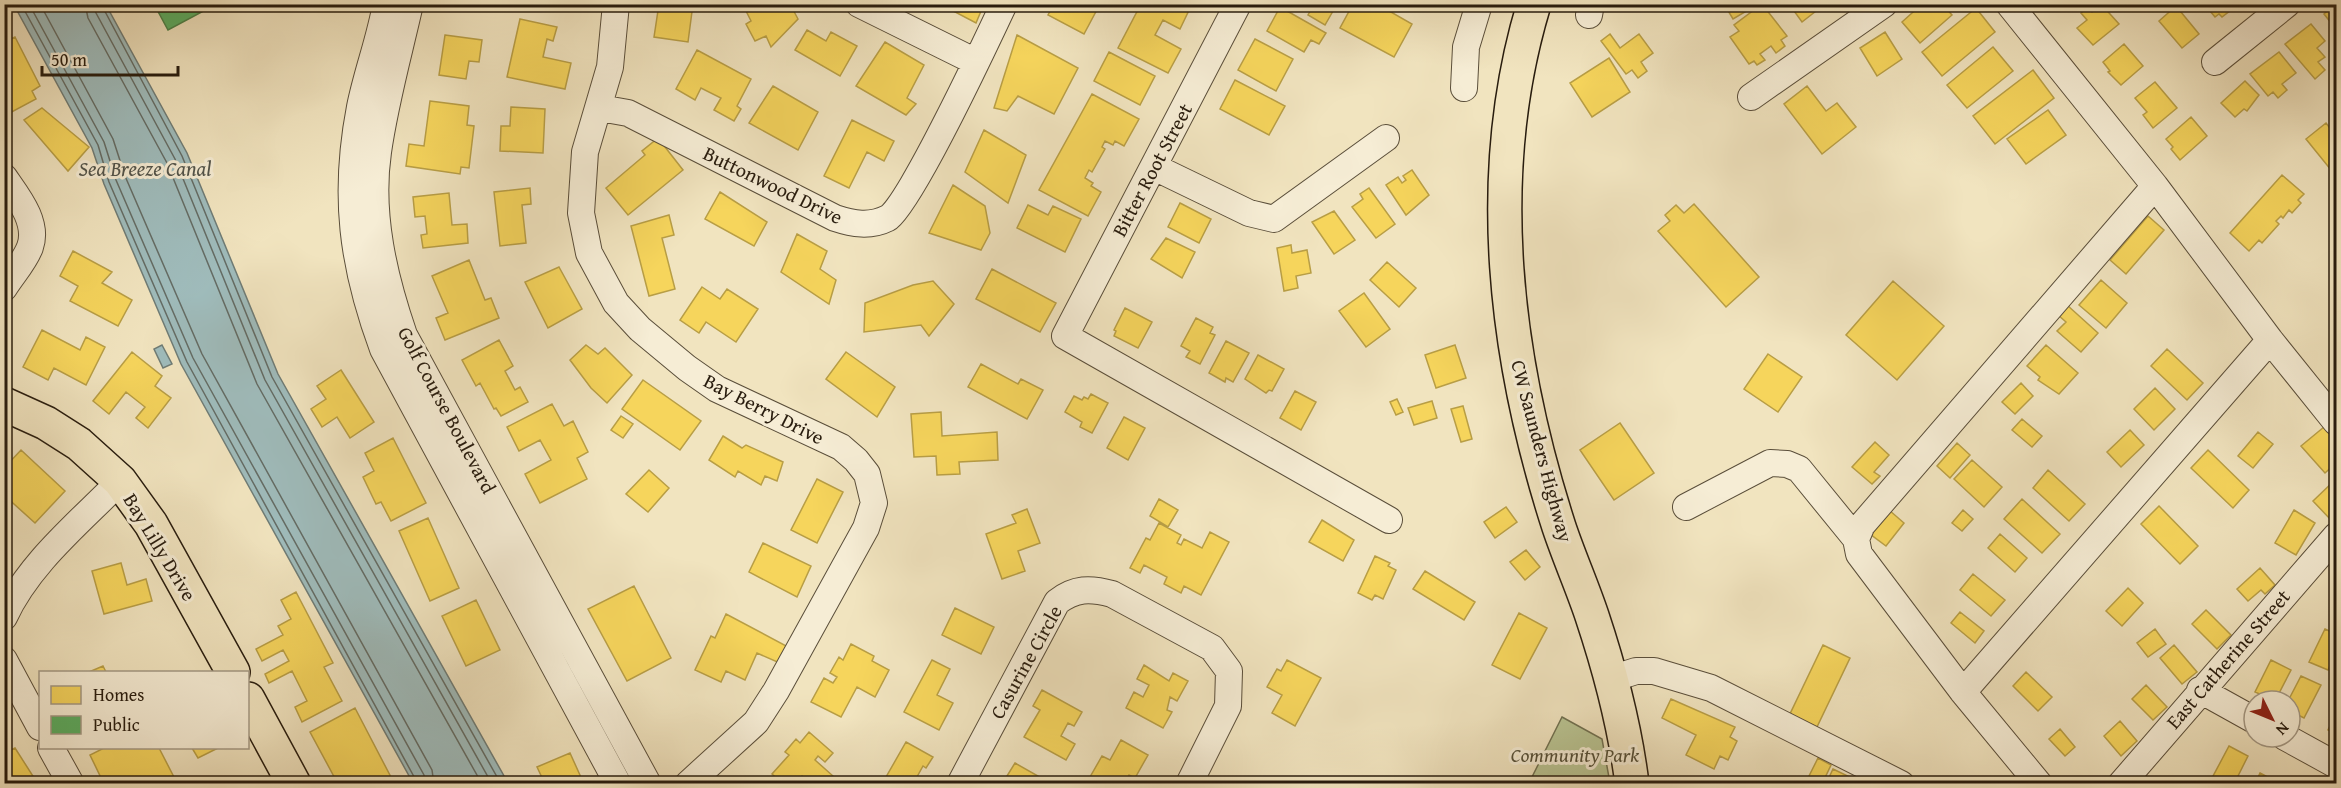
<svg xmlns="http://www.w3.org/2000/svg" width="2341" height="788" font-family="'Gentium Book Plus',serif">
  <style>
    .green { fill: #b9c492; stroke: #707050; stroke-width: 1.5 }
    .water { fill: #9fbcbc; stroke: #6f7c76; stroke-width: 1.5 }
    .homes { fill: #f6d55c; stroke: #b89e45; stroke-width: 1.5 }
    .public { fill: #5aae61; stroke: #4b8248; stroke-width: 1.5 }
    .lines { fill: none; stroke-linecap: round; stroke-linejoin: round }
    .shore { stroke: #646c65; stroke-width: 1.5 }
    .minor-casing { stroke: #5a4e3a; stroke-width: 28 }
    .major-casing { stroke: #281c0e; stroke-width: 36 }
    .minor { stroke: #f6edd5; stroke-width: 26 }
    .major { stroke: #f1e4bf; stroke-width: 33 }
    .labels { text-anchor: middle; stroke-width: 6; stroke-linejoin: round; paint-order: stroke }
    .street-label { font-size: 20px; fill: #281c0e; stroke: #f6edd5 }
    .park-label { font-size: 20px; font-style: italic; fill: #544e36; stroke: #f6edd5 }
    .water-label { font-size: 21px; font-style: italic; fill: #52544b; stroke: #f6edd5 }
  </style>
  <rect width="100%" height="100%" fill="#f1e4bf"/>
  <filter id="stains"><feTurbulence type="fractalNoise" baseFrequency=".00333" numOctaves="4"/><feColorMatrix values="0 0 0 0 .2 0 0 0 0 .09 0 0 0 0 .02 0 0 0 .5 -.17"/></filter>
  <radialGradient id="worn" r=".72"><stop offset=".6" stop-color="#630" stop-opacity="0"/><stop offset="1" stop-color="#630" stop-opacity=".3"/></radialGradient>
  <path class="green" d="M 1562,717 L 1602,739 L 1610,783 L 1529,783 Z"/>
  <path class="water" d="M 14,5 L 106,5 L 187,153 L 278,374 L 508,783 L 413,783 L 181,364 L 104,184 L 92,148 Z
    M 162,345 L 172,364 L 163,368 L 154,349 Z"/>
  <path class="homes" d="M 659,4 L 693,4 L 688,42 L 654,37 Z
    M 790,4 L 798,19 L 771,47 L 766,36 L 755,41 L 746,24 L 751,21 L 744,7 L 747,4 Z
    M 940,4 L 984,4 L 976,23 Z
    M 1054,4 L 1100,4 L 1084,34 L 1048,15 Z
    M 1141,4 L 1192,4 L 1180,29 L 1163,20 L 1155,35 L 1181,49 L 1168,73 L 1118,48 Z
    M 1314,4 L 1337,4 L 1325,25 L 1308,15 Z
    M 1353,4 L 1377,4 L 1412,24 L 1394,57 L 1340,28 Z
    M 1724,4 L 1747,4 L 1750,9 L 1733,19 Z
    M 1762,4 L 1787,36 L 1781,40 L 1785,46 L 1776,53 L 1771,46 L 1760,54 L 1765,60 L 1757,65 L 1754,61 L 1749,64 L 1730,37 L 1739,31 L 1734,25 Z
    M 1789,4 L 1825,4 L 1802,22 Z
    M 1922,4 L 1942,4 L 1952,15 L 1920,43 L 1902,22 Z
    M 2101,4 L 2119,24 L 2093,45 L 2077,28 L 2087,20 L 2081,13 L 2088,7 L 2092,12 Z
    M 2204,4 L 2230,4 L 2228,6 L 2231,10 L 2222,17 L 2219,14 L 2215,17 Z
    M 2334,4 L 2336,4 L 2336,29 L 2324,14 Z
    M 2176,6 L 2199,34 L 2182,48 L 2159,21 Z
    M 1280,7 L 1326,33 L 1319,44 L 1311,40 L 1304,52 L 1267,31 Z
    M 1976,8 L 1995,32 L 1942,76 L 1922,52 Z
    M 520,19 L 557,27 L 553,41 L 547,39 L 543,57 L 571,63 L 565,89 L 507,77 Z
    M 2311,24 L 2325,41 L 2317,48 L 2325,57 L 2318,62 L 2325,70 L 2315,79 L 2285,44 Z
    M 807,30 L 826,41 L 831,32 L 857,46 L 840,76 L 795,50 Z
    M 1885,32 L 1902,59 L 1877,76 L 1860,48 Z
    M 1610,34 L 1620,48 L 1639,34 L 1653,53 L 1641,62 L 1647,71 L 1638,78 L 1632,70 L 1626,74 L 1601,41 Z
    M 445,35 L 482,40 L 479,62 L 469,61 L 466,79 L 439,75 Z
    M 1017,35 L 1078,68 L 1054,114 L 1018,96 L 1007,111 L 994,108 Z
    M 15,37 L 40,86 L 32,91 L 36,99 L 6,115 L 4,42 Z
    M 1255,39 L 1293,59 L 1276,91 L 1238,70 Z
    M 885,42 L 924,65 L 907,98 L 916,104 L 906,115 L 856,86 Z
    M 2124,44 L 2143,66 L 2121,85 L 2108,72 L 2110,71 L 2103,62 Z
    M 1993,47 L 2013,71 L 1967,108 L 1947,85 Z
    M 697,50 L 751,79 L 737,106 L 741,109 L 734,121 L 714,110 L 721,98 L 701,88 L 695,100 L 676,89 Z
    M 1109,52 L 1155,76 L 1140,105 L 1094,81 Z
    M 2279,52 L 2296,73 L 2282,84 L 2287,90 L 2278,98 L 2273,92 L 2268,96 L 2250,74 Z
    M 1609,58 L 1630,92 L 1592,117 L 1570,83 Z
    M 2033,70 L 2054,98 L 1995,144 L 1973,116 Z
    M 1235,80 L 1285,106 L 1269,135 L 1220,109 Z
    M 2245,81 L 2259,95 L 2247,111 L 2244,109 L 2235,117 L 2221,103 Z
    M 2155,82 L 2177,108 L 2153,128 L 2143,115 L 2147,112 L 2135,98 Z
    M 773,86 L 818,112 L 798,150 L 749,123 Z
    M 1807,86 L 1826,111 L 1837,103 L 1856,127 L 1822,154 L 1784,104 Z
    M 1092,94 L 1139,119 L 1124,146 L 1115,141 L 1113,145 L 1105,141 L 1102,147 L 1105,149 L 1092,172 L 1089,170 L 1085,178 L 1093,183 L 1091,186 L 1101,192 L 1088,216 L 1039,190 Z
    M 430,101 L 469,106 L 467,125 L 474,126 L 469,168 L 461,167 L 460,174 L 406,166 L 409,144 L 424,146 Z
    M 511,107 L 545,109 L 543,153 L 500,151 L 501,126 L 510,126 Z
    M 42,108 L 89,147 L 68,171 L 24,120 Z
    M 2048,110 L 2066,135 L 2026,164 L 2007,139 Z
    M 2191,117 L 2207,136 L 2180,160 L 2171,149 L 2173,147 L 2166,139 Z
    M 852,120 L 894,141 L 884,161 L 867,152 L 849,188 L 824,176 Z
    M 2326,123 L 2336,136 L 2336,165 L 2331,170 L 2306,139 Z
    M 984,130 L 1026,155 L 1008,203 L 965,172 Z
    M 658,138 L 683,170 L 628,215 L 606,188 L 645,155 L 642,151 Z
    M 1412,170 L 1429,195 L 1406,215 L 1386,185 L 1398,177 L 1402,183 L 1406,180 L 1403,176 Z
    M 2282,175 L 2304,194 L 2298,200 L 2301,203 L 2292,213 L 2289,210 L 2283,218 L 2281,216 L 2276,221 L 2279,224 L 2262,243 L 2259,240 L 2249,251 L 2230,233 Z
    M 953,185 L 985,206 L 990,233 L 981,250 L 929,233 Z
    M 530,188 L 531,204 L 522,205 L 526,243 L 500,246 L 494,192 Z
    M 1369,188 L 1395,224 L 1376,238 L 1352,207 L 1363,199 L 1360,194 Z
    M 720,192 L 767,222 L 754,246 L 705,219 Z
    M 449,193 L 452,225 L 467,224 L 468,243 L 423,248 L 421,235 L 427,234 L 425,216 L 415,217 L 413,197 Z
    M 1180,203 L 1211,219 L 1199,243 L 1168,227 Z
    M 1694,204 L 1759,277 L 1726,307 L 1658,231 L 1670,221 L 1665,215 L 1676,205 L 1684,213 Z
    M 1028,205 L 1048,215 L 1053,206 L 1081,219 L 1065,252 L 1017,228 Z
    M 1334,211 L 1355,240 L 1334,254 L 1312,222 Z
    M 669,215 L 674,235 L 662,238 L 675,289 L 649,296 L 631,226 Z
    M 2148,216 L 2164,230 L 2126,274 L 2110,260 Z
    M 797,234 L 827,251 L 820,269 L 836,280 L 829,304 L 781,272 Z
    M 1166,238 L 1195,252 L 1182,278 L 1151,259 Z
    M 1291,245 L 1292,253 L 1307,250 L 1311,273 L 1296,276 L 1298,288 L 1284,291 L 1277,248 Z
    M 73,251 L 112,272 L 102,283 L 132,300 L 118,326 L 70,301 L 78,286 L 60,276 Z
    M 469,260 L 485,300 L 491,298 L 499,318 L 445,340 L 436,318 L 448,313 L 432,276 Z
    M 1387,262 L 1416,288 L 1399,307 L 1370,280 Z
    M 559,267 L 582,309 L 548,328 L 525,282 Z
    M 992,269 L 1056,303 L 1040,332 L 976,299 Z
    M 2101,280 L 2127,303 L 2106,328 L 2079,305 Z
    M 933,281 L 954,304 L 929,336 L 921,325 L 864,332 L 865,303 L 913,285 Z
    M 1893,281 L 1944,326 L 1897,380 L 1846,335 Z
    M 702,287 L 720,299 L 727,289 L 758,309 L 736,342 L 706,322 L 699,333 L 680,320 Z
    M 1364,293 L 1390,329 L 1366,347 L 1339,311 Z
    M 2067,305 L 2098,333 L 2081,352 L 2057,331 L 2066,322 L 2058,315 Z
    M 1125,308 L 1152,322 L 1138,348 L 1114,336 L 1116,331 L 1114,330 Z
    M 1196,318 L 1213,327 L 1210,333 L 1215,335 L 1200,364 L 1186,357 L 1190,351 L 1181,346 Z
    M 42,330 L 80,350 L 86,337 L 105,347 L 86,385 L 54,368 L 48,380 L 23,367 Z
    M 499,340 L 513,366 L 505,371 L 515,390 L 520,387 L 528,402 L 501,416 L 496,408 L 494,409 L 480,383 L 476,386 L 462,360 Z
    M 1226,341 L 1249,353 L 1233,382 L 1226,378 L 1225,382 L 1209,373 Z
    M 586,345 L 598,354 L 605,348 L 632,375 L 607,403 L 591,388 L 570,360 Z
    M 1455,345 L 1466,378 L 1436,388 L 1425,355 Z
    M 2046,345 L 2078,373 L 2059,394 L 2038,380 L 2040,377 L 2027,366 Z
    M 2167,349 L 2203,383 L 2187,400 L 2151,366 Z
    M 132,352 L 162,376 L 155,386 L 171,398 L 148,428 L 136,418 L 145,407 L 126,392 L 109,414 L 93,401 Z
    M 846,352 L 895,387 L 877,417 L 826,379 Z
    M 1768,354 L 1802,377 L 1778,412 L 1744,389 Z
    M 1258,355 L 1284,369 L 1272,391 L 1269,390 L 1266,393 L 1245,379 Z
    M 981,364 L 1018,384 L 1021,379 L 1043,390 L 1027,419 L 968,387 Z
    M 341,370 L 374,422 L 350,438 L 337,417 L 322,427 L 311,409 L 326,399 L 317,386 Z
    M 643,380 L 701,421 L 680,450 L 622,409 Z
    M 2021,383 L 2033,396 L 2015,414 L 2002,402 Z
    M 2155,388 L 2175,409 L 2154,430 L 2134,409 Z
    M 1295,391 L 1316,402 L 1301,430 L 1280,418 Z
    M 1091,394 L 1108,403 L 1092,433 L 1080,427 L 1082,422 L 1065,412 L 1074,396 L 1082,400 L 1084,397 L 1088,399 Z
    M 1397,399 L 1403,412 L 1396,415 L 1390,402 Z
    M 1432,401 L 1437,418 L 1414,425 L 1408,408 Z
    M 552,404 L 564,426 L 573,421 L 588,452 L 577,458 L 587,479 L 540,503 L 525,474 L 551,460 L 540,440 L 519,451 L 507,427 Z
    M 1463,406 L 1472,439 L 1461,442 L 1451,409 Z
    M 941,412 L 942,436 L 997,432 L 998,460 L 959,462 L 960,474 L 937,475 L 936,456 L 914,457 L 911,414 Z
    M 621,416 L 633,424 L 623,438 L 611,430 Z
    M 1124,417 L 1145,428 L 1128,460 L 1107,448 Z
    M 2022,419 L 2042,436 L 2032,447 L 2012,430 Z
    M 2330,422 L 2336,431 L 2336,463 L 2325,473 L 2301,446 Z
    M 1620,423 L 1654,473 L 1614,500 L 1580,450 Z
    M 2130,430 L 2144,445 L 2121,467 L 2107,452 Z
    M 2258,432 L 2273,444 L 2253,468 L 2238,456 Z
    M 723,436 L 742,448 L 746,445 L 783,462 L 777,481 L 765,476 L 761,485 L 738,471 L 735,477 L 709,460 Z
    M 393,438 L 426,503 L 391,521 L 381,502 L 376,504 L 363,477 L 374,471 L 365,453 Z
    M 1875,442 L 1889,455 L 1874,472 L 1880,476 L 1872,484 L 1852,467 Z
    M 1957,443 L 1970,455 L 1950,478 L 1937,466 Z
    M 21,450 L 65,491 L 35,523 L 4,495 L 4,468 Z
    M 2208,450 L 2249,490 L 2233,508 L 2191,468 Z
    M 1972,460 L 2002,487 L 1984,507 L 1954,479 Z
    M 649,470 L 669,488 L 648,512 L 626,494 Z
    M 2048,470 L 2085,504 L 2069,521 L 2033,488 Z
    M 817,479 L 843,492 L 817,543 L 791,530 Z
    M 2336,479 L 2336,513 L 2330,519 L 2313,501 Z
    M 1159,499 L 1178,510 L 1168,527 L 1150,516 Z
    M 2022,499 L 2060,534 L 2042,553 L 2004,519 Z
    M 2159,506 L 2198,546 L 2180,564 L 2141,524 Z
    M 1506,507 L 1517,522 L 1495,538 L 1484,522 Z
    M 1027,509 L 1040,543 L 1018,551 L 1025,571 L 1002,579 L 986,534 L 1016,523 L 1012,515 Z
    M 1889,510 L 1904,523 L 1886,546 L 1870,534 Z
    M 1963,510 L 1973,519 L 1962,531 L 1952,523 Z
    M 2294,510 L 2315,523 L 2296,555 L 2275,543 Z
    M 428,518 L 459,588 L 430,601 L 399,531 Z
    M 1322,520 L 1354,540 L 1343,561 L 1309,542 Z
    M 1159,523 L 1181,535 L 1177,543 L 1181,545 L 1184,539 L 1202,548 L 1210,532 L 1229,542 L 1201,595 L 1184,586 L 1181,593 L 1164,584 L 1167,577 L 1144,565 L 1140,573 L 1130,568 L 1146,538 L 1150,540 Z
    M 2000,534 L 2027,558 L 2015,572 L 1988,548 Z
    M 763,543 L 811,566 L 797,597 L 749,572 Z
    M 1526,550 L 1540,567 L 1525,580 L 1510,562 Z
    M 1375,556 L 1390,563 L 1388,566 L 1396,570 L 1383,599 L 1375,595 L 1372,600 L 1358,593 Z
    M 121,563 L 127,585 L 146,579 L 152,601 L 104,614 L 92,571 Z
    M 2260,568 L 2275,585 L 2265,594 L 2261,590 L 2248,601 L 2237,589 Z
    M 1425,571 L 1475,602 L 1464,620 L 1413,589 Z
    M 1973,574 L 2005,600 L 1991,616 L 1960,590 Z
    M 634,586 L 671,658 L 627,681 L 588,609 Z
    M 2336,587 L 2336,599 L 2331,594 Z
    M 2128,588 L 2143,603 L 2122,626 L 2106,611 Z
    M 296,592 L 333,663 L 324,667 L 342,701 L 302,722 L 295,707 L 307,701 L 292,671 L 269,683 L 265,674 L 289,661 L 283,650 L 262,661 L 256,649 L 283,635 L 278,626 L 291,619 L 281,600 Z
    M 476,600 L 500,650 L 466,666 L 442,616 Z
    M 955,608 L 994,627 L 981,654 L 942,635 Z
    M 2206,610 L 2231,635 L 2217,649 L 2192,624 Z
    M 1960,612 L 1984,631 L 1975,643 L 1951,623 Z
    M 1519,613 L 1547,628 L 1520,679 L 1492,665 Z
    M 726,614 L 790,648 L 782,664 L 757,653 L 745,680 L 726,671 L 721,682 L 695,670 L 711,636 L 715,638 Z
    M 2155,629 L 2166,644 L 2148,657 L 2137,643 Z
    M 2325,629 L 2336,634 L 2336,652 L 2328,670 L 2309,662 Z
    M 851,644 L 874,656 L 872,661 L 889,670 L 875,697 L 857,687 L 841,717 L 811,702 L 824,678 L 833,683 L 837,677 L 830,673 L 839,657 L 843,660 Z
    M 1823,645 L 1850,658 L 1816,729 L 1789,716 Z
    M 2174,645 L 2197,672 L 2182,684 L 2160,658 Z
    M 932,660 L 950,669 L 937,695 L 953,703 L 939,730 L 904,712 Z
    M 1287,660 L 1321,678 L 1295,726 L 1272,713 L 1282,695 L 1267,687 L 1277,669 L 1281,671 Z
    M 2271,660 L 2291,670 L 2275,701 L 2255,692 Z
    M 1144,665 L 1169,681 L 1173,673 L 1188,681 L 1177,701 L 1170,697 L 1167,710 L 1172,712 L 1163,728 L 1126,708 L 1134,692 L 1143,697 L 1149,685 L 1137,679 Z
    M 103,666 L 106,672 L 89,672 Z
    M 2026,672 L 2052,697 L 2038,711 L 2013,686 Z
    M 2301,676 L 2321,685 L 2304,718 L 2290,711 L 2288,701 Z
    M 2146,685 L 2167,707 L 2153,720 L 2132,699 Z
    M 1042,690 L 1082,712 L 1074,726 L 1068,723 L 1061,736 L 1075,744 L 1066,760 L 1024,737 L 1040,710 L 1033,706 Z
    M 1671,699 L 1735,727 L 1730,737 L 1737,741 L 1728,760 L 1720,756 L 1714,769 L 1686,755 L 1696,735 L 1662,718 Z
    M 355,708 L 393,781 L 389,784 L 338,784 L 310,732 Z
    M 2336,713 L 2336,734 L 2328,730 Z
    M 2120,721 L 2137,741 L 2121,756 L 2104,736 Z
    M 2060,729 L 2075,747 L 2065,756 L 2049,739 Z
    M 809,732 L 833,753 L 825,762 L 818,756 L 815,760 L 833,776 L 827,784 L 810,784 L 802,776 L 800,778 L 807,784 L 783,784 L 772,774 L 789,755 L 785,752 L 796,739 L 800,743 Z
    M 1121,740 L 1148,755 L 1135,778 L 1129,775 L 1125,784 L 1086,784 L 1102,756 L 1110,760 Z
    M 906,742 L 933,757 L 926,768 L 923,766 L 913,784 L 882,784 Z
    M 2229,746 L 2248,756 L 2234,784 L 2223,784 L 2212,778 Z
    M 15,748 L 38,784 L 4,784 L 4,753 Z
    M 104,748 L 159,748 L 176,781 L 104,784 L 90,755 Z
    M 192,748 L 218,748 L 198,758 Z
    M 570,753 L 584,784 L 545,784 L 537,767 Z
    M 1818,758 L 1831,765 L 1822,784 L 1805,784 Z
    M 1015,763 L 1038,776 L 1034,784 L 1002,784 Z
    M 1833,769 L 1854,779 L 1852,784 L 1826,784 Z
    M 2260,773 L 2279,783 L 2279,784 L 2255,784 Z"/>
  <path class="public" d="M 154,4 L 212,4 L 213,6 L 168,30 Z"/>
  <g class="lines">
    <path class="shore" d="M 21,4 L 98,145 L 109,182 L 187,362 L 418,784
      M 29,4 L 104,142 L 116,180 L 193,358 L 424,775 L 425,784
      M 40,4 L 113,139 L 125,176 L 202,354 L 432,770 L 434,784
      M 85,4 L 88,18 L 167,163 L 257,384 L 482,784
      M 94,4 L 96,13 L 175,159 L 265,380 L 492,784
      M 101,4 L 182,156 L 272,377 L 501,784"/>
    <defs>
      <path id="minor" d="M 386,4 C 380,39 367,72 360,107 C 343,195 352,265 383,349 L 618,784
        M 410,4 C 399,53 385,102 378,152 C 369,214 384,277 404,335 L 648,784
        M 616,4 L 610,67 L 585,152 L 581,213 L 589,253 L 616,303 L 640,329 L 687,368 L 717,389 L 841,447 L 856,460 L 867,474 L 874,503 L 866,528 L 776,691 L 756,722 L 688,784
        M 859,4 L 976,62
        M 1238,4 L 1065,336 L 1389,520
        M 2009,4 L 2155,186 L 2270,340 L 2336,422
        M 1589,15 L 1591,4
        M 2215,62 L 2287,4
        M 1464,88 L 1466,47 L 1479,4
        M 1751,97 L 1884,4
        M 600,108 L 628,113 L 835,218 C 853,224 870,227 888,218 C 908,209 989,36 1004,4
        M 1154,167 L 1249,213 L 1274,219 L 1386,138
        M 4,177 C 17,196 39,222 30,247 C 25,261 12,275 4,288
        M 1686,507 L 1770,463 L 1787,464 L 1799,469 L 1856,539
        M 4,617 C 29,563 79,523 120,481
        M 4,660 L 40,727
        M 1611,679 L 1636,671 L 1654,671 L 1711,688 L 1901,784
        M 2200,690 L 2254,720
        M 1963,692 L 2270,340
        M 2285,737 L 2336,765
        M 51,748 L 71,784
        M 960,784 L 1057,602 C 1075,588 1090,588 1112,594 L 1212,648 L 1229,671 L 1228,706 L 1189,784
        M 2039,784 L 1963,692 L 1859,554 L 1856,539 L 1862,525 L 2155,186
        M 2121,784 L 2336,536"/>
      <path id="major" d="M 1534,4 C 1482,175 1505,360 1559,527 C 1569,557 1582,586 1592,616 C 1610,670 1625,727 1632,784
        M 4,404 L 46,423 L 79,444 L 120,481 L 151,524 L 233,672
        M 248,699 L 294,784"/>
    </defs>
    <use href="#minor" class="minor-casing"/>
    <use href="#major" class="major-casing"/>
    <use href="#minor" class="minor"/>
    <use href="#major" class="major"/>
  </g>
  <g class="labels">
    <g class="street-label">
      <text transform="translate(1152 170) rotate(-62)" y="7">Bitter Root Street</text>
      <text transform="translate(773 185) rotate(26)" y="7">Buttonwood Drive</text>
      <text transform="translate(764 409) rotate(27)" y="7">Bay Berry Drive</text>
      <text transform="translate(447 410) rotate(62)" y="7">Golf Course Boulevard</text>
      <text transform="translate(1542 451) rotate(75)" y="7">CW Saunders Highway</text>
      <text transform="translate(160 547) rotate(59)" y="7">Bay Lilly Drive</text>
      <text transform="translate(2228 659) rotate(-49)" y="7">East Catherine Street</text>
      <text transform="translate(1026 662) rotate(-61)" y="7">Casurine Circle</text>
    </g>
    <g class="park-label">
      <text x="1575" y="762">Community Park</text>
    </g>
    <g class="water-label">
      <text x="145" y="176">Sea Breeze Canal</text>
    </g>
  </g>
  <rect width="2341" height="788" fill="none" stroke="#f1e4bf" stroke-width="24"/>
  <rect x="6" y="6" width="2329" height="776" fill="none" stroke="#281c0e" stroke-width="3"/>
  <rect x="12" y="12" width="2317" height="764" fill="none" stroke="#281c0e" stroke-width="1.5"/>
  <rect x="39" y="671" width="210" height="78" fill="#f6edd5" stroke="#a49985" stroke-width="1.5"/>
  <rect x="51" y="686" width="30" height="18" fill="#f6d55c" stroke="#a49985" stroke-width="1.5"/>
  <text x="93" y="701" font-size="18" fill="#281c0e">Homes</text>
  <rect x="51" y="716" width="30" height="18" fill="#5aae61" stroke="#a49985" stroke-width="1.5"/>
  <text x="93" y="731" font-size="18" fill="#281c0e">Public</text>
  <g transform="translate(2272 719) rotate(133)"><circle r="28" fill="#f6edd5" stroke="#a49985" stroke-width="1.5"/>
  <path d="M0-4.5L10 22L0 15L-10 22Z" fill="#8f2418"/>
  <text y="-9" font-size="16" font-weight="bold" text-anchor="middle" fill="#281c0e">N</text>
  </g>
  <path d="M42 66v9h136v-9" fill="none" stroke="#281c0e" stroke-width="3"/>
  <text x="51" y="66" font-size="18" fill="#281c0e" stroke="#f6edd5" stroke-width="4.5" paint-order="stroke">50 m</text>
  <rect width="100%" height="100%" filter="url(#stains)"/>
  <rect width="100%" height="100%" fill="url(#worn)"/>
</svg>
